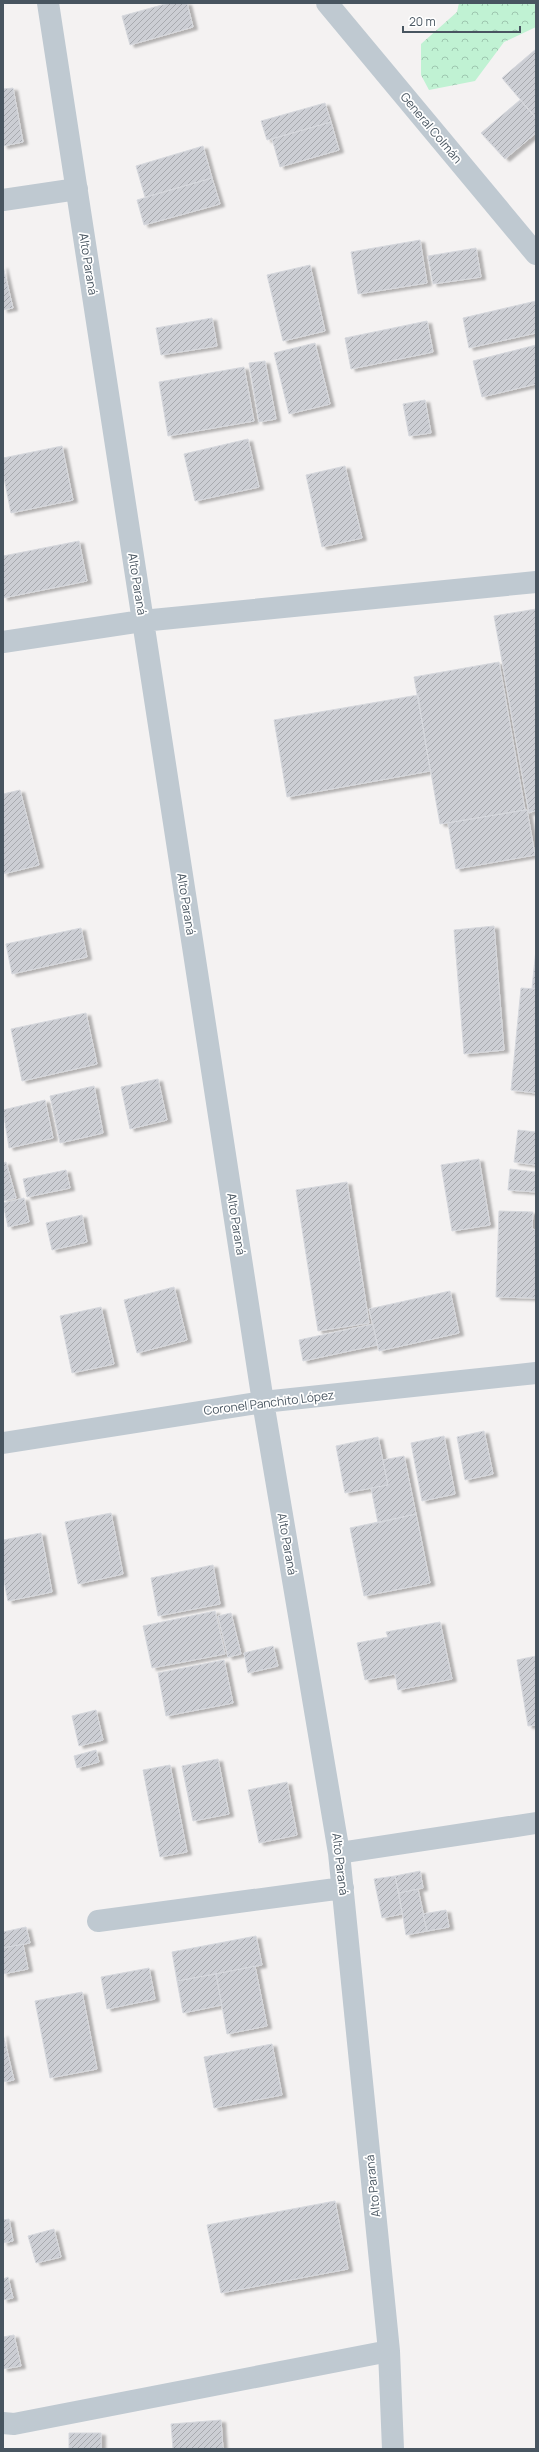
<svg xmlns="http://www.w3.org/2000/svg" width="539" height="2452" font-family="Manrope,sans-serif">
  <style>
    .forest { fill: url(#forest-crowns) }
    .building { fill: url(#building-hatch); stroke: #d6d8dd; filter: url(#shadow) }
    .lines { fill: none; stroke-linecap: round; stroke-linejoin: round }
    .minor { stroke: #bfc9d1; stroke-width: 22 }
    .labels { text-anchor: middle; stroke-width: 3.5; stroke-linejoin: round; paint-order: stroke }
    .street-label { font-size: 12px; fill: #485560; stroke: #fff }
  </style>
  <defs>
    <pattern id="forest-crowns" width="20" height="18" patternUnits="userSpaceOnUse"><rect width="20" height="18" fill="#c0f2d3"/><path d="M2 6a3 3 0 1 1 6 0M12 15a3 3 0 1 1 6 0" fill="none" stroke="#9ec7af"/></pattern>
    <pattern id="building-hatch" width="6" height="6" patternUnits="userSpaceOnUse"><rect width="6" height="6" fill="#ccced4"/><path d="M-1 1l2-2M0 6l6-6M5 7l2-2" fill="none" stroke="#a8aaaf"/></pattern>
    <filter id="shadow"><feDropShadow dx="4.5" dy="2.5" stdDeviation="1" flood-color="#0004"/></filter>
  </defs>
  <rect width="100%" height="100%" fill="#f4f2f2"/>
  <path class="forest" d="M 459,3 L 536,3 L 536,27 L 504,42 L 475,81 L 429,90 L 421,75 L 421,44 L 457,12 Z"/>
  <path class="building" d="M 169,3 L 187,3 L 193,27 L 130,45 L 122,16 Z
    M 536,49 L 536,118 L 502,78 Z
    M 13,88 L 23,142 L 3,146 L 3,89 Z
    M 520,100 L 536,118 L 536,133 L 505,159 L 481,133 Z
    M 325,103 L 331,122 L 267,140 L 261,121 Z
    M 331,122 L 339,150 L 280,167 L 272,139 Z
    M 203,146 L 212,178 L 145,197 L 136,166 Z
    M 212,178 L 220,204 L 144,225 L 137,200 Z
    M 420,240 L 427,283 L 358,294 L 351,252 Z
    M 476,248 L 481,277 L 433,284 L 428,256 Z
    M 310,265 L 325,331 L 283,341 L 267,275 Z
    M 3,266 L 13,308 L 3,310 Z
    M 536,301 L 536,333 L 469,348 L 463,318 Z
    M 212,318 L 217,346 L 161,355 L 156,328 Z
    M 427,321 L 433,352 L 351,369 L 345,338 Z
    M 315,343 L 330,404 L 289,414 L 274,353 Z
    M 536,345 L 536,384 L 482,397 L 473,361 Z
    M 265,361 L 276,419 L 259,422 L 249,363 Z
    M 244,367 L 254,421 L 168,436 L 159,382 Z
    M 425,400 L 431,433 L 409,436 L 403,404 Z
    M 248,439 L 259,487 L 195,501 L 184,454 Z
    M 62,446 L 73,500 L 11,513 L 3,473 L 3,458 Z
    M 345,466 L 362,538 L 322,547 L 306,475 Z
    M 79,541 L 87,581 L 3,598 L 3,556 Z
    M 536,609 L 536,810 L 529,813 L 494,616 Z
    M 499,662 L 525,810 L 440,824 L 414,677 Z
    M 418,695 L 430,771 L 287,797 L 274,720 Z
    M 20,790 L 39,865 L 3,874 L 3,794 Z
    M 525,810 L 527,810 L 535,855 L 456,869 L 448,823 Z
    M 494,926 L 504,1050 L 464,1054 L 454,930 Z
    M 81,928 L 87,957 L 12,974 L 6,944 Z
    M 536,949 L 536,989 L 532,988 Z
    M 521,988 L 536,989 L 536,1093 L 511,1090 Z
    M 86,1013 L 97,1064 L 22,1081 L 11,1029 Z
    M 158,1079 L 167,1120 L 130,1129 L 121,1087 Z
    M 94,1086 L 103,1133 L 60,1143 L 50,1096 Z
    M 45,1100 L 53,1138 L 9,1148 L 3,1110 Z
    M 518,1130 L 536,1132 L 536,1165 L 514,1162 Z
    M 479,1159 L 490,1225 L 452,1231 L 441,1165 Z
    M 6,1162 L 16,1198 L 3,1201 L 3,1163 Z
    M 510,1169 L 536,1172 L 536,1192 L 508,1190 Z
    M 66,1170 L 70,1188 L 27,1197 L 23,1179 Z
    M 347,1182 L 369,1323 L 318,1331 L 296,1190 Z
    M 24,1198 L 29,1222 L 8,1227 L 3,1203 Z
    M 499,1211 L 533,1212 L 532,1229 L 536,1230 L 536,1298 L 496,1297 Z
    M 82,1215 L 87,1242 L 52,1250 L 46,1223 Z
    M 174,1287 L 187,1340 L 137,1353 L 124,1300 Z
    M 450,1291 L 459,1333 L 379,1351 L 369,1309 Z
    M 101,1307 L 114,1364 L 72,1373 L 60,1316 Z
    M 373,1324 L 377,1345 L 303,1361 L 299,1340 Z
    M 484,1431 L 493,1474 L 465,1480 L 457,1437 Z
    M 444,1436 L 455,1494 L 422,1501 L 411,1443 Z
    M 378,1437 L 388,1485 L 345,1493 L 336,1446 Z
    M 404,1456 L 416,1514 L 378,1523 L 371,1488 L 388,1485 L 383,1460 Z
    M 111,1513 L 123,1574 L 78,1584 L 65,1522 Z
    M 416,1514 L 430,1583 L 364,1596 L 350,1528 Z
    M 41,1533 L 52,1592 L 8,1601 L 3,1576 L 3,1540 Z
    M 213,1565 L 220,1604 L 158,1616 L 151,1578 Z
    M 215,1611 L 225,1654 L 152,1668 L 143,1626 Z
    M 231,1613 L 241,1654 L 228,1657 L 218,1616 Z
    M 440,1622 L 452,1679 L 398,1690 L 395,1674 L 365,1680 L 357,1643 L 388,1637 L 386,1632 Z
    M 273,1646 L 278,1666 L 248,1673 L 244,1653 Z
    M 536,1656 L 536,1725 L 528,1726 L 517,1660 Z
    M 224,1660 L 233,1703 L 166,1716 L 158,1673 Z
    M 96,1710 L 103,1740 L 79,1746 L 72,1716 Z
    M 96,1750 L 99,1762 L 77,1768 L 74,1756 Z
    M 218,1759 L 229,1814 L 193,1821 L 182,1766 Z
    M 170,1765 L 187,1852 L 160,1857 L 143,1770 Z
    M 287,1782 L 297,1835 L 259,1843 L 248,1790 Z
    M 420,1871 L 423,1888 L 399,1893 L 395,1876 Z
    M 395,1876 L 402,1914 L 382,1918 L 374,1879 Z
    M 418,1889 L 427,1931 L 406,1935 L 399,1893 Z
    M 446,1910 L 449,1927 L 427,1931 L 423,1914 Z
    M 26,1927 L 30,1943 L 3,1948 L 3,1932 Z
    M 256,1936 L 262,1965 L 177,1981 L 172,1952 Z
    M 23,1944 L 28,1969 L 3,1974 L 3,1948 Z
    M 255,1966 L 267,2026 L 227,2034 L 216,1974 Z
    M 149,1968 L 155,1999 L 107,2009 L 101,1977 Z
    M 216,1974 L 222,2005 L 183,2013 L 177,1981 Z
    M 82,1992 L 97,2069 L 50,2078 L 35,2001 Z
    M 3,2034 L 14,2080 L 3,2082 Z
    M 272,2044 L 282,2095 L 214,2108 L 204,2057 Z
    M 335,2201 L 348,2269 L 221,2293 L 207,2225 Z
    M 9,2219 L 13,2241 L 3,2243 L 3,2220 Z
    M 54,2229 L 61,2257 L 36,2263 L 28,2236 Z
    M 8,2277 L 13,2298 L 3,2300 L 3,2279 Z
    M 14,2335 L 21,2366 L 3,2369 L 3,2337 Z
    M 221,2420 L 223,2449 L 173,2449 L 171,2424 Z
    M 69,2433 L 101,2433 L 101,2449 L 69,2449 Z"/>
  <g class="lines">
    <path class="minor" d="M 48,3 L 263,1402 L 339,1853 L 389,2351 L 393,2449
      M 327,3 L 536,254
      M 3,200 L 77,189
      M 3,642 L 142,621 L 536,582
      M 3,1443 L 263,1402 L 536,1373
      M 339,1853 L 536,1823
      M 98,1921 L 343,1888
      M 3,2423 L 14,2424 L 389,2351"/>
  </g>
  <g class="labels">
    <g class="street-label">
      <text transform="translate(431 128) rotate(50)" y="4">General Colmán</text>
      <text transform="translate(88 264) rotate(81)" y="4">Alto Paraná</text>
      <text transform="translate(137 584) rotate(81)" y="4">Alto Paraná</text>
      <text transform="translate(186 904) rotate(81)" y="4">Alto Paraná</text>
      <text transform="translate(236 1224) rotate(81)" y="4">Alto Paraná</text>
      <text transform="translate(269 1403) rotate(-7)" y="4">Coronel Panchito López</text>
      <text transform="translate(287 1544) rotate(80)" y="4">Alto Paraná</text>
      <text transform="translate(340 1864) rotate(83)" y="4">Alto Paraná</text>
      <text transform="translate(373 2186) rotate(-96)" y="4">Alto Paraná</text>
    </g>
  </g>
  <rect width="539" height="2452" fill="none" stroke="#485560" stroke-width="8"/>
  <path d="M403 26v6h117v-6" fill="none" stroke="#485560" stroke-width="2"/>
  <text x="409" y="26" font-size="12" fill="#485560" stroke="#ffffff" stroke-width="3" paint-order="stroke">20 m</text>
</svg>
